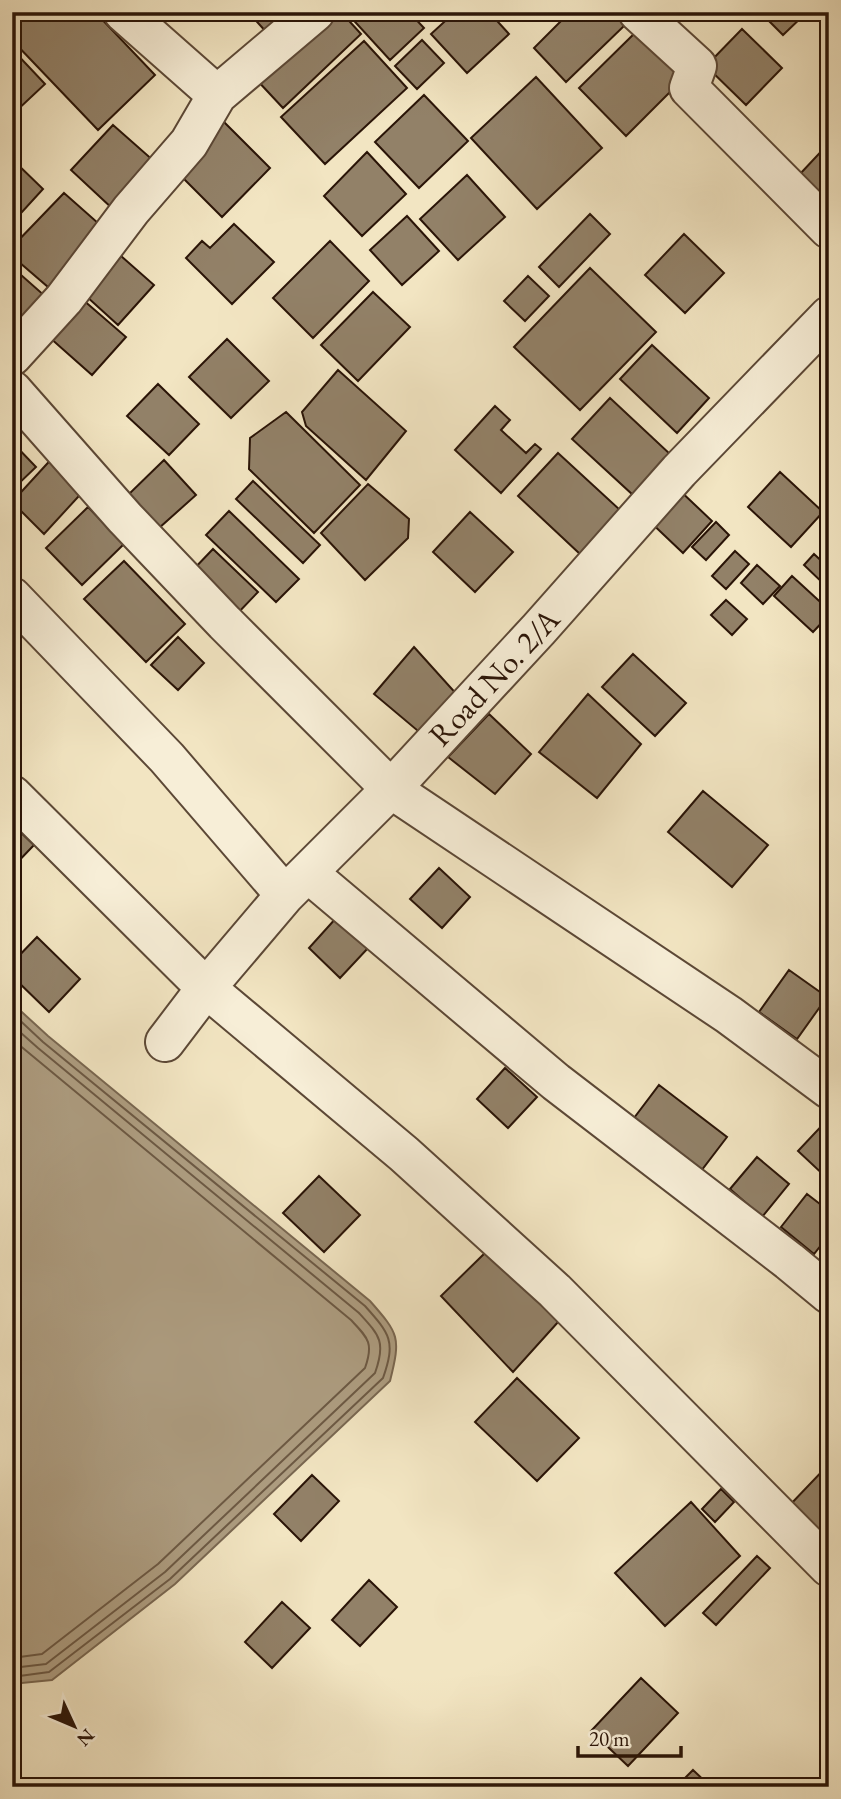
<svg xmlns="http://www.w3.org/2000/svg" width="841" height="1799" font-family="'EB Garamond',serif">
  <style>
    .water { fill: #ae9e82; stroke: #796751; stroke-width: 2 }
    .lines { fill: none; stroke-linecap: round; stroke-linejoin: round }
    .shore { stroke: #6c5944; stroke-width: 2 }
    .building { fill: #928168; stroke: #2a1407; stroke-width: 2 }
    .minor-casing { stroke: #5c4836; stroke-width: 42 }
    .minor { stroke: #f7eed7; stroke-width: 38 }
    .labels { text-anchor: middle; stroke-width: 7; stroke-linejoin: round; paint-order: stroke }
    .street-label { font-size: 32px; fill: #2a1407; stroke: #f7eed7 }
  </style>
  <rect width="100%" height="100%" fill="#f2e5c2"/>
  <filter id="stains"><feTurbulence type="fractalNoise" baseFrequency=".00286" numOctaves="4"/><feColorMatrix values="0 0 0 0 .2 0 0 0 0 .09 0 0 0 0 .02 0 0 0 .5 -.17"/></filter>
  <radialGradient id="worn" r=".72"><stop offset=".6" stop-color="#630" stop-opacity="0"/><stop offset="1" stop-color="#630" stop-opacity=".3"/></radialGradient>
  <path class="water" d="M 12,1003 L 48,1036 L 370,1301 C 399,1334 401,1337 390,1381 L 175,1584 L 52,1680 L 12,1684 Z"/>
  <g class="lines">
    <path class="shore" d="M 12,1013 L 43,1042 L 365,1306 C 390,1334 396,1341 383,1378 L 170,1579 L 49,1672 L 12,1677
      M 12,1025 L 38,1048 L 359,1313 C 380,1336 386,1342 375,1373 L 165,1572 L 46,1664 L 12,1668
      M 12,1039 L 351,1320 C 368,1338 374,1343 365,1368 L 158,1564 L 42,1654 L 12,1658"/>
  </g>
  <path class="building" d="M 29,12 L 95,12 L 155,75 L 98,130 L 12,40 L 12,28 Z
    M 248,12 L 293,12 L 268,34 Z
    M 323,12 L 341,12 L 361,34 L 283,108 L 255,78 Z
    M 346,12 L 409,12 L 424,28 L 390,60 Z
    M 455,12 L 489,12 L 509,34 L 467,73 L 431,34 Z
    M 570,12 L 612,12 L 625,25 L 566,82 L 534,48 Z
    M 760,12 L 807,12 L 783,35 Z
    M 643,25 L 690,72 L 626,136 L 579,88 Z
    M 742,29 L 782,68 L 746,105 L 706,66 Z
    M 422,40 L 444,63 L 417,89 L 395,66 Z
    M 364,41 L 407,88 L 325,164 L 281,117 Z
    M 12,49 L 45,84 L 12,115 Z
    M 536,77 L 602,148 L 537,209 L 471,138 Z
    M 424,95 L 468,141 L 419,188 L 375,142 Z
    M 219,117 L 270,168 L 222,217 L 171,166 Z
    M 113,125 L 155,162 L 114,210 L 71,170 Z
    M 829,143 L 829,200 L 800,174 Z
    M 367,152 L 406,194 L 362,236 L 324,196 Z
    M 12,159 L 43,189 L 12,223 Z
    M 467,175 L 505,217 L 458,260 L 420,219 Z
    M 64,193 L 107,231 L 55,293 L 12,256 L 12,247 Z
    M 590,214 L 610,234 L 559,287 L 539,267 Z
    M 407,216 L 439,251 L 402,285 L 370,250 Z
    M 234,224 L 274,262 L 232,304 L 186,258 L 202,241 L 210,248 Z
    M 684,234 L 724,273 L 685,313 L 645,275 Z
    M 330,241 L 369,281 L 313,338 L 273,298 Z
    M 121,256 L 154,285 L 118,325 L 86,296 Z
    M 12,267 L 46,297 L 12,336 Z
    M 590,268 L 656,332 L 580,410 L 514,347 Z
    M 528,276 L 549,296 L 525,321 L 504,301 Z
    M 373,292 L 410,327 L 358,381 L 321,345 Z
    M 82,299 L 126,337 L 92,375 L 49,337 Z
    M 227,339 L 269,381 L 231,418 L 189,377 Z
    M 652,345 L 709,398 L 677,433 L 620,379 Z
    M 338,370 L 406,431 L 366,480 L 306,426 L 302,412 Z
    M 158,384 L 199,424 L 169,455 L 127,416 Z
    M 610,398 L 671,455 L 633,495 L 572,439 Z
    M 495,406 L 510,420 L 501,430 L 526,453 L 535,444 L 541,449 L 501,493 L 455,450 Z
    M 286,412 L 360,485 L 314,533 L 249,469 L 250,438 Z
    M 12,442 L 36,467 L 12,490 Z
    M 558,453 L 620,510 L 580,554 L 518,496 Z
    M 56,454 L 89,485 L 44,534 L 12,502 Z
    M 164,460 L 196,495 L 159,528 L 129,494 Z
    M 780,472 L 823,512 L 791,547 L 748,507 Z
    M 253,481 L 320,545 L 303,563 L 236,499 Z
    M 368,484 L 409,519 L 408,538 L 365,580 L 321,533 Z
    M 675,486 L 712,521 L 683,553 L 645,517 Z
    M 88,507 L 124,544 L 82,585 L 46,548 Z
    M 229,511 L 299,579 L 276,602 L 206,535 Z
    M 470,512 L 513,552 L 475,592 L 433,552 Z
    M 716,522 L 729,535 L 706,560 L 692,547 Z
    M 213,549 L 258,592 L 235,616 L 190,573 Z
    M 735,551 L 749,564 L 726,589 L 712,576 Z
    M 814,554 L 829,568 L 829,589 L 804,565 Z
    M 124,561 L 185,624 L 146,662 L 84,599 Z
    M 757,565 L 780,586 L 763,604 L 741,583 Z
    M 792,576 L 829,610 L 829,615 L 813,632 L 774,596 Z
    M 726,600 L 747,619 L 732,635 L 711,615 Z
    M 178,637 L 204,663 L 178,690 L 151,665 Z
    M 414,647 L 460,698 L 424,736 L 374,694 Z
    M 633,654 L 686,703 L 655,736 L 602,687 Z
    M 588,694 L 641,744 L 597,798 L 539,752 Z
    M 489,714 L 531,754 L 495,794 L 448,757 Z
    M 703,791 L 768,845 L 732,887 L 668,832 Z
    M 12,824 L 34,845 L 12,868 Z
    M 439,868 L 470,897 L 442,928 L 410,899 Z
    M 337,917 L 369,947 L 340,978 L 309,948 Z
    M 37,937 L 80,979 L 49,1012 L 12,976 L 12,963 Z
    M 789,970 L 827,997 L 797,1039 L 759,1012 Z
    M 505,1068 L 537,1097 L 508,1128 L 477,1099 Z
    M 659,1085 L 727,1137 L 701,1171 L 634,1118 Z
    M 829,1118 L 829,1180 L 798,1151 Z
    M 757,1157 L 789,1184 L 762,1217 L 730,1189 Z
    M 319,1176 L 360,1215 L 324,1252 L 283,1213 Z
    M 807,1194 L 829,1211 L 829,1235 L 814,1254 L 781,1227 Z
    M 487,1251 L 559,1321 L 513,1372 L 441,1296 Z
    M 517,1378 L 579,1438 L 537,1481 L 475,1422 Z
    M 829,1464 L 829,1546 L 788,1507 Z
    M 312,1475 L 339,1501 L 301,1541 L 274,1514 Z
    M 721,1489 L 734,1502 L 715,1522 L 702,1509 Z
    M 691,1502 L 740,1556 L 665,1626 L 615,1573 Z
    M 757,1556 L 770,1568 L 716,1625 L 703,1613 Z
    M 369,1580 L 397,1607 L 360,1646 L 332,1620 Z
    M 282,1602 L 310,1628 L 272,1668 L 245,1642 Z
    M 641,1678 L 678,1713 L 628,1766 L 591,1731 Z
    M 693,1770 L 711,1787 L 676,1787 Z"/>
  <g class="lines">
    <defs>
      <path id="minor" d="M 123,12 L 217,95
        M 638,12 L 697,66 L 689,88 L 829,229
        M 12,356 L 64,299 L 131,210 L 189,143 L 217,95 L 315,12
        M 12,390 L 125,518 L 225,623 L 391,789 L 729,1015 L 829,1089
        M 12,597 L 167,758 L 285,895
        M 12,795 L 206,988 L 404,1154 L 555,1291 L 829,1567
        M 308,873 L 556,1082 L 789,1261 L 829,1294
        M 165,1042 L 206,988 L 285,895 L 391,789 L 539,629 L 679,471 L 829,316"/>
    </defs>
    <use href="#minor" class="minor-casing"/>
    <use href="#minor" class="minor"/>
  </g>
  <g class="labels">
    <g class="street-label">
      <text transform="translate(494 677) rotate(-47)" y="11">Road No. 2/A</text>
    </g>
  </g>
  <rect width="841" height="1799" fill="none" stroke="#f2e5c2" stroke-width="42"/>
  <rect x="14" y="14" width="813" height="1771" fill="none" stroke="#2a1407" stroke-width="3.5"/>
  <rect x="21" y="21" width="799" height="1757" fill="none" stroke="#2a1407" stroke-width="2"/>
  <g transform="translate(74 1726) rotate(134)" stroke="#f7eed7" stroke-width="5" paint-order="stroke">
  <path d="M0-5L12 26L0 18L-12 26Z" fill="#2a1407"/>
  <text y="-10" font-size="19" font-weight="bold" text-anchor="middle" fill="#2a1407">N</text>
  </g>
  <path d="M578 1746v10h103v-10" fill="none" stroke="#2a1407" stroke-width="3.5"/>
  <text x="589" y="1746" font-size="21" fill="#2a1407" stroke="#f7eed7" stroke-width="5" paint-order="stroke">20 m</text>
  <rect width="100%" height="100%" filter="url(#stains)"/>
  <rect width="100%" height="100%" fill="url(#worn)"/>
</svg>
